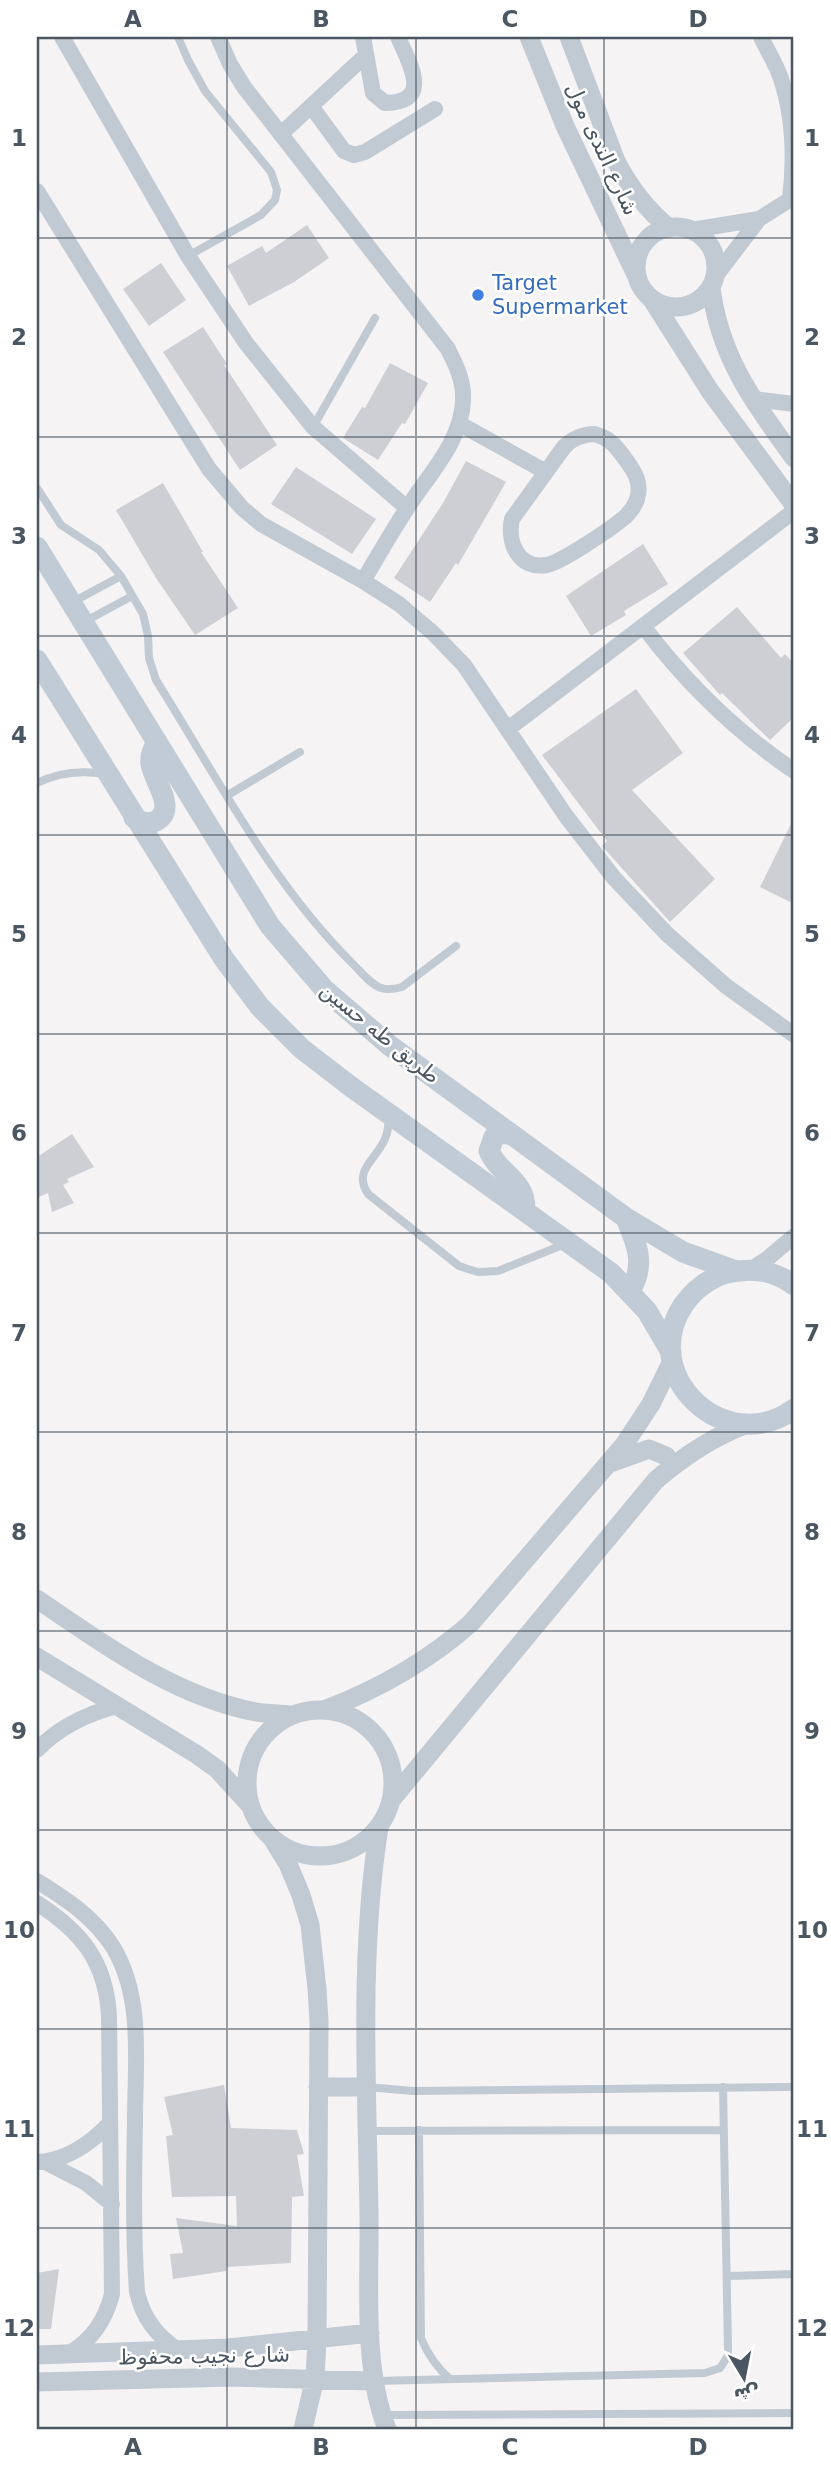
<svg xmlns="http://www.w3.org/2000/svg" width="831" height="2466" font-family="'DejaVu Sans','Noto Naskh Arabic',sans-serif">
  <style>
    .building { fill: #cdcfd5 }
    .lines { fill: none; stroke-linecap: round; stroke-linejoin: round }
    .service { stroke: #c1cad2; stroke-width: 8 }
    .minor { stroke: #c1cad2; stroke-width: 16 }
    .tertiary { stroke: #c1cad2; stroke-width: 19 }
    .secondary { stroke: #c1cbd6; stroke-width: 21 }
    .grid { fill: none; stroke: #4a5661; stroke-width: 2; stroke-opacity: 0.55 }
    .shop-dot { fill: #3f7fe0; stroke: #fff; stroke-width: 2.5 }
    .labels { text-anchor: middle; stroke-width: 5; stroke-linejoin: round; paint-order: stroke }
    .street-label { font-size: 21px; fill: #4a5661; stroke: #fff }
    .shop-label { font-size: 21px; fill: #366cbe; stroke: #fff; text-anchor: start }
    .neatline { fill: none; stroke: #4a5661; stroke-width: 2.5 }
    .grid-label { font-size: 23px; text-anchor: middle; font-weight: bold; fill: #4a5661 }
  </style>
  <rect width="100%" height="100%" fill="#f5f3f3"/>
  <path class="building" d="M 307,225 L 329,258 L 294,282 L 249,306 L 227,266 L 262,246 L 266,253 Z
    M 161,263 L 186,300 L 149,326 L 123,289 Z
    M 203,327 L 227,364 L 224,365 L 277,445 L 240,470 L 163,352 Z
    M 390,363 L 428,383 L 405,424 L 402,423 L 378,460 L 343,438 L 362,407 L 365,408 Z
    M 466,461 L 506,482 L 458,565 L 456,563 L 430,602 L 394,578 L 443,503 Z
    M 296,467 L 376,519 L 352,554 L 271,504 Z
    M 163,483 L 203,552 L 201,552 L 238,608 L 195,635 L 156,578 L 116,510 Z
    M 643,544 L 668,584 L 624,611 L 626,615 L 591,636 L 566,596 Z
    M 737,607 L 781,658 L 785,654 L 794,664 L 794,717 L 770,740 L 722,693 L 720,695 L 683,653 Z
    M 636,689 L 683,753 L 632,790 L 715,879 L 670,922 L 602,846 L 607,841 L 542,755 Z
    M 794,818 L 794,904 L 760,887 Z
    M 72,1134 L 94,1167 L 67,1179 L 69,1182 L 63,1185 L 74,1203 L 52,1212 L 48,1193 L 37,1198 L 37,1157 Z
    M 224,2085 L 231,2128 L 297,2130 L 304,2154 L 297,2155 L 304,2196 L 292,2197 L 291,2263 L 226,2267 L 226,2271 L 173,2279 L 170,2254 L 183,2253 L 176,2218 L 237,2226 L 236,2196 L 172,2197 L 166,2136 L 173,2135 L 164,2097 Z
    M 59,2269 L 51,2329 L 37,2329 L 37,2273 Z"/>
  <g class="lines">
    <path class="service" d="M 178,37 L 188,60 L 205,91 L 271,172 L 277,190 L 275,200 L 261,215 L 188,256
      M 313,427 L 375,318
      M 37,488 L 61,525 L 99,550 L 121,576 L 143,614 L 148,636 L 149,658 L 156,680 C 217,777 271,883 353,964 C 361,972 370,984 381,988 C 388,990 395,989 402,987 L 456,946
      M 71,603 L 121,576
      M 84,622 L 132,596
      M 37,783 C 59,772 81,770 105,774
      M 228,795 L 300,752
      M 388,1116 C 393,1156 348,1163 368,1194 L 459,1266 L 468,1269 L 478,1272 L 498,1271 L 565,1244
      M 367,2087 L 413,2091 L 794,2087
      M 419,2130 L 421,2338 C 428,2355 436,2367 450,2379
      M 368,2131 L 724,2130
      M 727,2276 L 794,2274
      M 374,2381 L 705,2373 L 720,2368 L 728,2356 L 728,2348 L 723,2087
      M 384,2415 L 794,2413"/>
    <path class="minor" d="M 62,37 L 188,256 L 246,343 L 313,427 L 407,508
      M 218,37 L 230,64 L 244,87 L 448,349 C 456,365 464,381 463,400 C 462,441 429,474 408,507 C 392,531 378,556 363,581
      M 363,37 L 373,93 L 385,103 C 434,102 409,63 398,37
      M 761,37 C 767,50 775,62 780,76 C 794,116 795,157 790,199
      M 311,106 L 344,151 L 354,155 L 365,152 L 435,109
      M 282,133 L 366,55
      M 37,191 L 209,469 L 242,508 L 261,524 L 363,581 L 399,604 L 433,633 L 464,665 L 566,816 L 614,878 L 667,934 L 726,986 L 794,1035
      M 692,230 L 759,219
      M 715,277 L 759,219 L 794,197
      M 754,399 L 794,404
      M 460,424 L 546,472
      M 594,434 C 610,438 616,446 626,460 C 635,472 642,484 637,499 C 635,506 630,512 625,517 C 612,528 562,562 547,565 C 518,570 507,542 512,519 L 564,447 C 573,438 581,435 594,434 Z
      M 643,626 C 686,683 735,731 794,771
      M 508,729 L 794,511
      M 750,1270 L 767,1259 L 794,1236
      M 37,1750 C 59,1727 86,1714 117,1706
      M 37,1881 C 66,1899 94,1917 113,1947 C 144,1998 135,2063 135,2120 C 134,2177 133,2235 137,2292 C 143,2318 156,2335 178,2350
      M 37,1903 C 82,1932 106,1962 109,2016 L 112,2294 C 105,2321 92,2340 68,2354
      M 37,2162 C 66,2161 91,2143 110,2123
      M 45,2162 L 86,2183 L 112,2204"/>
    <path class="tertiary" d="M 529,37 L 565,126 L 638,279
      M 569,37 L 616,161 C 630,188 646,209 669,228
      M636 267a40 40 0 1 1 80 0a40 40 0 1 1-80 0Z
      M 711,288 C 720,358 754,402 794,458
      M 651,298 L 710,391 L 794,505
      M 613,1462 L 649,1449 L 666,1456 L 672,1466
      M 37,1599 C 103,1644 175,1697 256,1712 C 268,1714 281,1714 293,1715
      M 37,1657 L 196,1754 L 217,1769 L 250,1805
      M 324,1710 C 379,1689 427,1662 471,1623 L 624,1445 L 651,1404 L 672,1361
      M247 1783a73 73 0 1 1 146 0a73 73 0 1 1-146 0Z
      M 392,1799 L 656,1480 C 684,1456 712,1437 747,1424
      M 379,1827 C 359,1954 367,2085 369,2214 C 370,2281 362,2366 387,2429
      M 272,1838 L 288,1864 L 301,1895 L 310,1925 L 317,1989 L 319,2021 L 317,2340 L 315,2378 L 303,2429
      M 318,2087 L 367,2087
      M 37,2355 L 229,2348 L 370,2333
      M 37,2382 L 231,2377 L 372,2381"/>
    <path class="secondary" d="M 37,547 L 270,926 L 325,990 L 389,1045 L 626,1218 L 683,1252 L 736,1271
      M 37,660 L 224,959 L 260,1007 L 302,1049 L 350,1086 L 611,1273 L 647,1311 L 671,1352
      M 134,818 C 141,822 148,825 156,821 C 178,809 153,780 151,764 C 150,755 153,749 157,742
      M 512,1135 L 502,1133 L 494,1137 L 489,1151 C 499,1175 526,1179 525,1211
      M 626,1218 C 637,1244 646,1265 630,1291
      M 794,1285 C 775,1271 751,1267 727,1273 C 710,1278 695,1289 684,1304 C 636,1375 725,1459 794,1409"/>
  </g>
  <path class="grid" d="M 227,37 L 227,2429M 416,37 L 416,2429M 604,37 L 604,2429M 37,238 L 794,238M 37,437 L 794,437M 37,636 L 794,636M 37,835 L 794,835M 37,1034 L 794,1034M 37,1233 L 794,1233M 37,1432 L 794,1432M 37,1631 L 794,1631M 37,1830 L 794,1830M 37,2029 L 794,2029M 37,2228 L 794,2228"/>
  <circle class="shop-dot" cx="478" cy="295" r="7"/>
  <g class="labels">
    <g class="street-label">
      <text transform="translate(602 149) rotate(65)" y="7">شارع الندى مول</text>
      <text transform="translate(380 1033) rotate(39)" y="7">طريق طه حسين</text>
      <text transform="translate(204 2356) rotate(-1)" y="7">شارع نجيب محفوظ</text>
    </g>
    <g class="shop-label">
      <text x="492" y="290">Target<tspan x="492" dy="24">Supermarket</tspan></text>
    </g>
  </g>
  <rect width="831" height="2466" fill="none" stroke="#ffffff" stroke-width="77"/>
  <g transform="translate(744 2378) rotate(170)" stroke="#ffffff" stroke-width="5" paint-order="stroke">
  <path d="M0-5L12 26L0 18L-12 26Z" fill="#4a5661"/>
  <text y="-10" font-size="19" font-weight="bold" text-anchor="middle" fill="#4a5661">ش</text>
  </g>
  <rect x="38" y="38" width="754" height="2390" class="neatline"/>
  <g class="grid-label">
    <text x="133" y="27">A</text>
    <text x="321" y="27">B</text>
    <text x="510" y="27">C</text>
    <text x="698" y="27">D</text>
    <text x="19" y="146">1</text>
    <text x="812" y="146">1</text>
    <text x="19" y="345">2</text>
    <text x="812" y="345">2</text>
    <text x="19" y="544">3</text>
    <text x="812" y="544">3</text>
    <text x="19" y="743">4</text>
    <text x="812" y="743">4</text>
    <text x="19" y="942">5</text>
    <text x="812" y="942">5</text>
    <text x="19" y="1141">6</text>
    <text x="812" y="1141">6</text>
    <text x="19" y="1341">7</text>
    <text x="812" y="1341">7</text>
    <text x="19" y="1540">8</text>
    <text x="812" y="1540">8</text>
    <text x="19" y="1739">9</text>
    <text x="812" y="1739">9</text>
    <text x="19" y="1938">10</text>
    <text x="812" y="1938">10</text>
    <text x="19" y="2137">11</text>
    <text x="812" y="2137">11</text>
    <text x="19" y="2336">12</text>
    <text x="812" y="2336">12</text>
    <text x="133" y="2455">A</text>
    <text x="321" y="2455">B</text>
    <text x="510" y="2455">C</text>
    <text x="698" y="2455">D</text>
  </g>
</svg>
